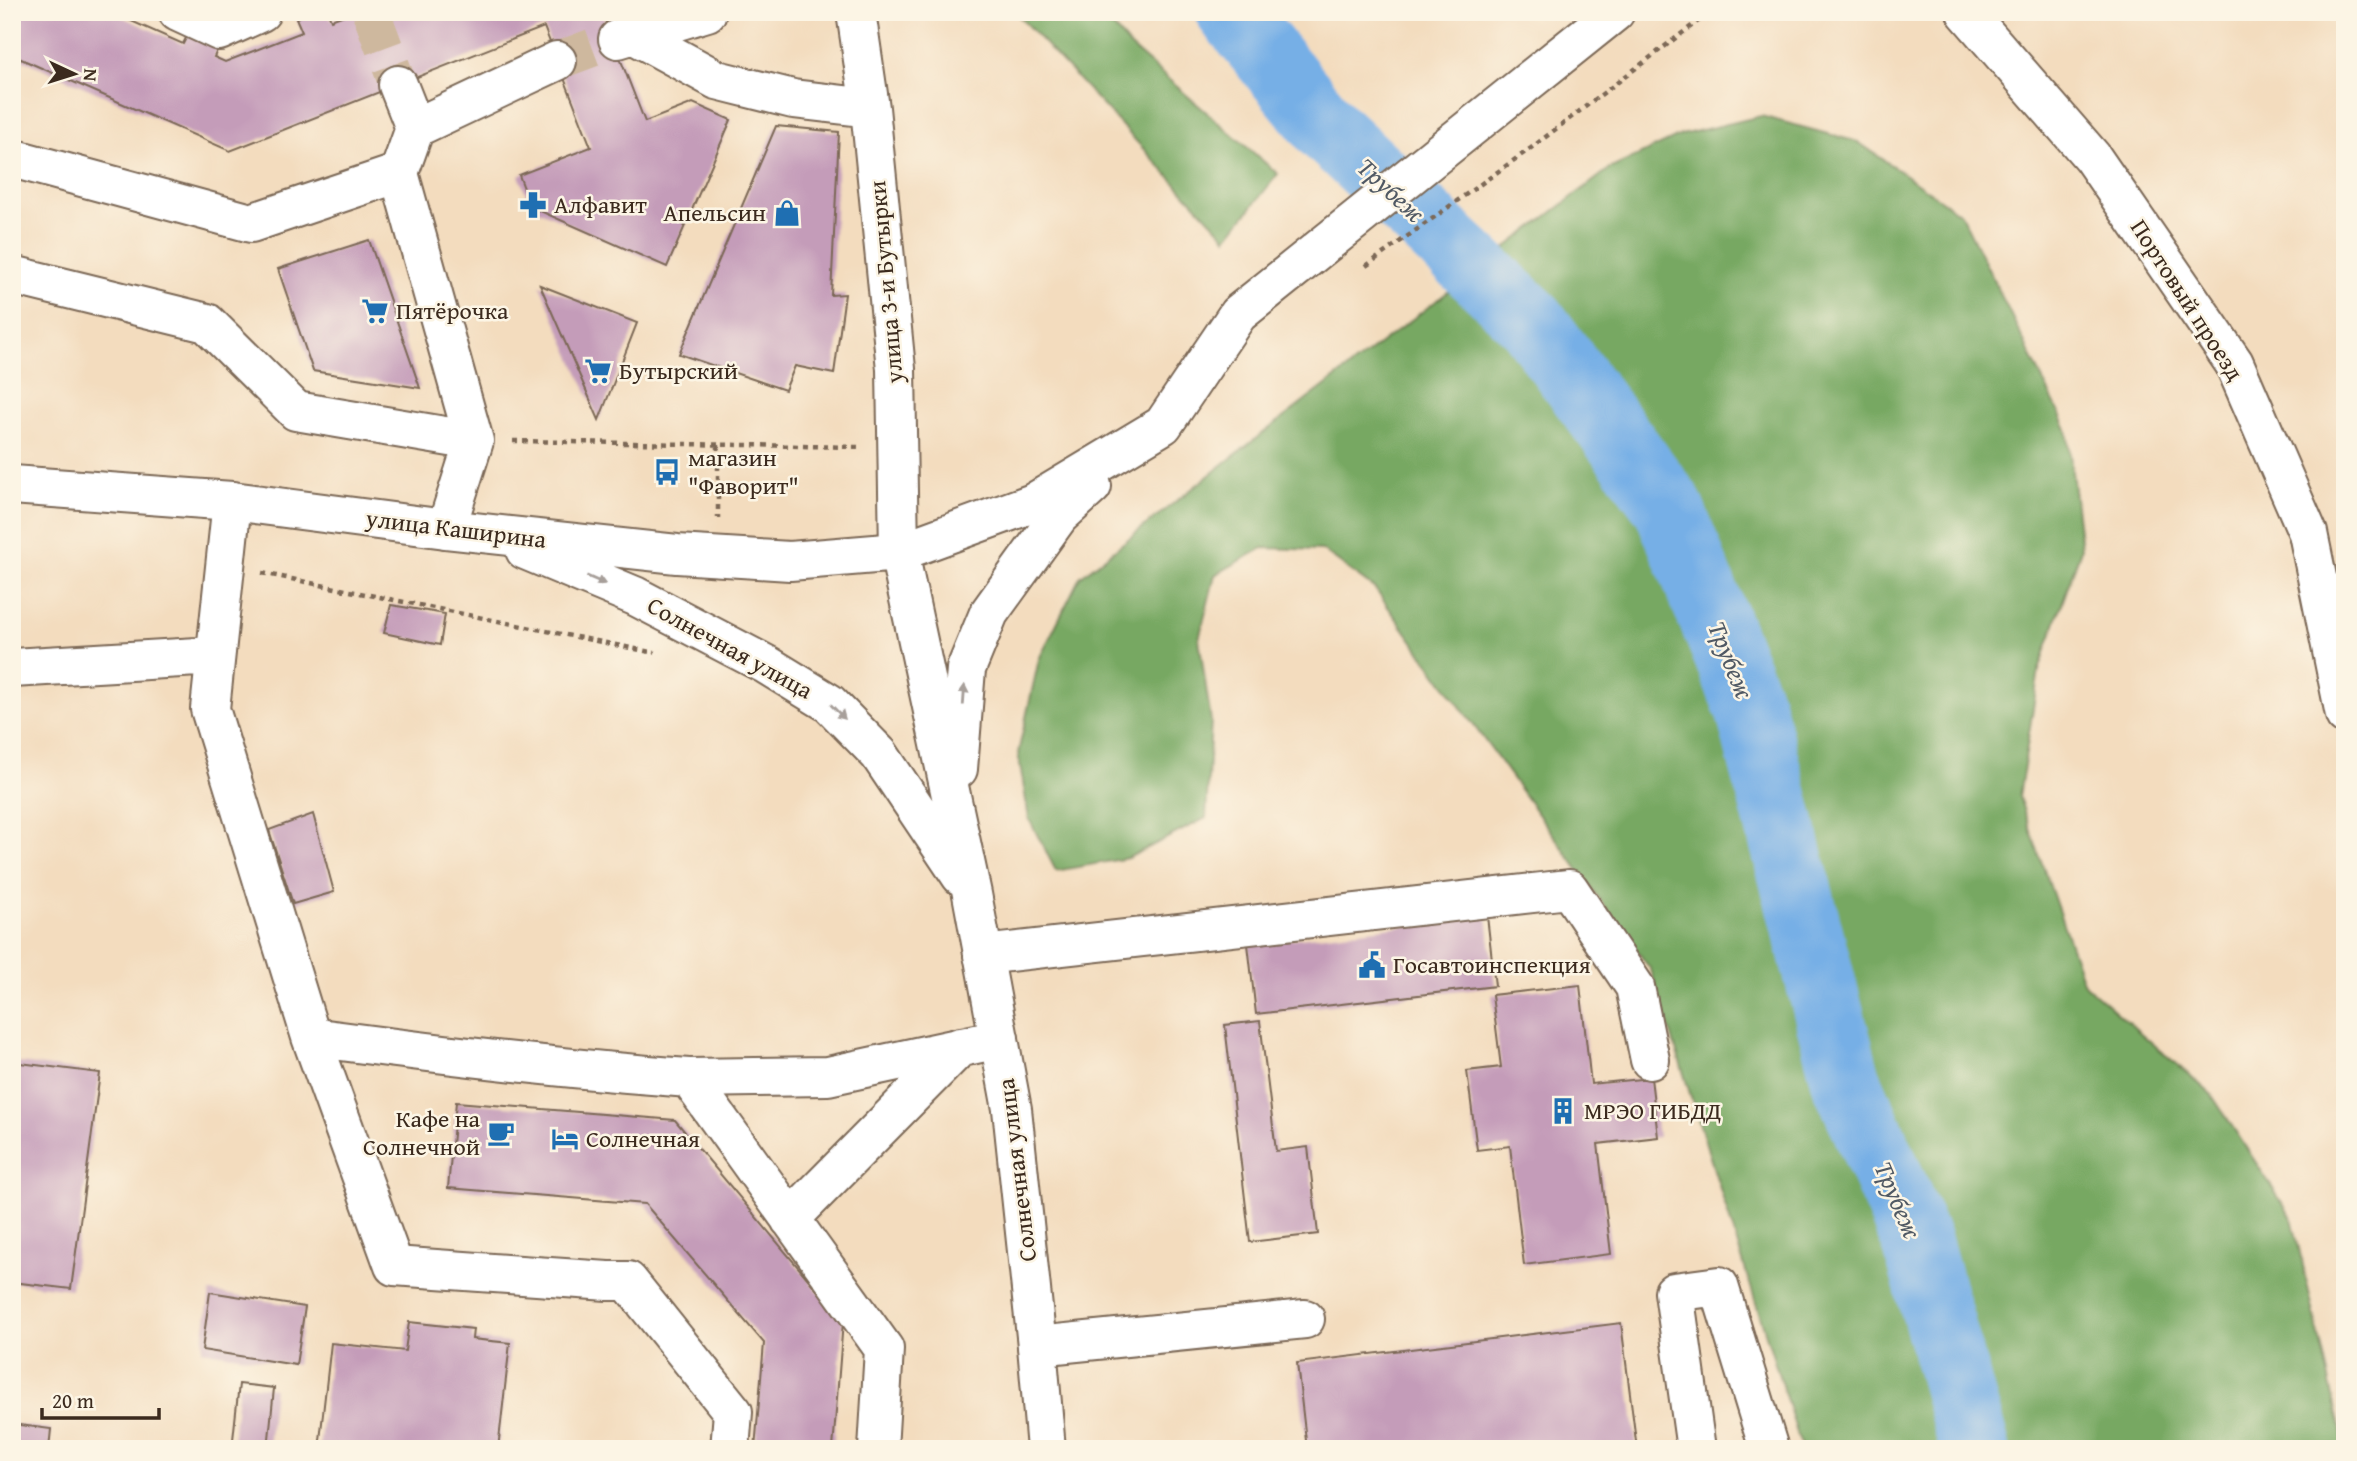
<svg xmlns="http://www.w3.org/2000/svg" width="2357" height="1461" font-family="'Gentium Book Plus',serif">
  <style>
    .forest { fill: #77a862; stroke: #596940; stroke-width: 2 }
    .lines { fill: none; stroke-linecap: round; stroke-linejoin: round }
    .river { stroke: #76afe6; stroke-width: 70 }
    .building { fill: #c49cb9 }
    .minor-tunnel { stroke: #ceb89e; stroke-width: 38; stroke-dasharray: 38 19; stroke-linecap: butt }
    .minor-casing { stroke: #7b6856; stroke-width: 42 }
    .major-casing { stroke: #7b6856; stroke-width: 42 }
    .path { stroke: #7b6856; stroke-width: 4.5; stroke-dasharray: 5 5; stroke-linecap: butt }
    .minor { stroke: #fff; stroke-width: 38 }
    .major { stroke: #fff; stroke-width: 38 }
    .oneway { fill: #a79f9a }
    .labels { text-anchor: middle; stroke-width: 5; stroke-linejoin: round; paint-order: stroke }
    .poi-label { font-size: 24px; fill: #3b2a1e; stroke: #fcf5e5; text-anchor: start }
    .street-label { font-size: 24px; fill: #3b2a1e; stroke: #fcf5e5 }
    .water-label { font-size: 26px; font-style: italic; fill: #505964; stroke: #fcf5e5 }
  </style>
  <rect width="100%" height="100%" fill="#fcf5e5"/>
  <filter id="ink" filterUnits="userSpaceOnUse"><feTurbulence type="fractalNoise" baseFrequency=".0143" numOctaves="2"/><feDisplacementMap in="SourceGraphic" scale="14" xChannelSelector="R" yChannelSelector="G"/><feConvolveMatrix kernelMatrix="1 2 1 2 8 2 1 2 1" color-interpolation-filters="sRGB"/></filter>
  <filter id="wash" filterUnits="userSpaceOnUse"><feTurbulence type="fractalNoise" baseFrequency=".00686" numOctaves="4" result="noise"/><feDisplacementMap in="SourceGraphic" scale="28" xChannelSelector="R" yChannelSelector="G"/><feGaussianBlur stdDeviation="1.57" result="paint"/><feColorMatrix in="noise" values="0 0 0 0 0 0 0 0 0 0 0 0 0 0 0 0 0 1.4 0 .05"/><feComposite in="paint" operator="in"/></filter>
  <g filter="url(#wash)">
    <rect width="100%" height="100%" fill="#f3dcbe"/>
    <path class="forest" d="M 1015,12 L 1100,12 L 1131,47 L 1278,174 L 1227,238 Z
      M 1761,116 L 1858,142 L 1961,214 L 2067,429 L 2081,549 L 2039,670 L 2019,797 L 2084,984 L 2211,1094 L 2292,1218 L 2345,1449 L 1802,1449 L 1651,970 L 1375,589 L 1322,550 L 1263,548 L 1215,575 L 1199,639 L 1211,721 L 1206,818 L 1128,858 L 1056,871 L 1029,819 L 1018,753 L 1039,659 L 1080,577 L 1254,440 L 1609,169 L 1681,135 Z"/>
    <g class="lines">
      <path class="river" d="M 1231,12 L 1327,129 L 1532,322 L 1668,506 L 1750,708 L 1846,1080 L 1917,1242 L 1975,1449"/>
    </g>
    <g id="blocks">
      <path class="building" d="M 12,12 L 111,12 L 183,44 L 190,30 L 220,44 L 214,57 L 225,62 L 302,32 L 296,18 L 311,12 L 328,12 L 331,20 L 352,12 L 602,12 L 645,122 L 693,103 L 731,120 L 667,267 L 531,207 L 519,175 L 591,147 L 544,27 L 230,151 L 12,55 Z
        M 776,126 L 839,132 L 831,295 L 845,294 L 834,374 L 795,366 L 785,390 L 679,354 Z
        M 369,240 L 420,388 L 313,371 L 278,269 Z
        M 540,285 L 637,323 L 599,420 Z
        M 391,605 L 445,614 L 440,645 L 384,633 Z
        M 313,814 L 334,892 L 293,904 L 269,830 Z
        M 1487,916 L 1495,986 L 1256,1014 L 1248,944 Z
        M 1580,985 L 1591,1084 L 1651,1078 L 1658,1137 L 1598,1144 L 1611,1254 L 1524,1265 L 1510,1146 L 1477,1150 L 1467,1071 L 1501,1067 L 1492,995 Z
        M 1260,1021 L 1276,1151 L 1308,1147 L 1318,1234 L 1250,1242 L 1225,1025 Z
        M 12,1062 L 100,1073 L 71,1289 L 12,1282 Z
        M 456,1102 L 675,1120 L 843,1321 L 833,1449 L 755,1449 L 764,1343 L 645,1204 L 448,1188 Z
        M 210,1292 L 305,1307 L 296,1365 L 202,1350 Z
        M 409,1322 L 473,1329 L 472,1339 L 510,1343 L 498,1449 L 319,1449 L 331,1343 L 405,1351 Z
        M 1621,1323 L 1637,1449 L 1307,1449 L 1297,1363 Z
        M 239,1384 L 274,1388 L 268,1449 L 232,1449 Z
        M 12,1424 L 51,1429 L 49,1449 L 12,1449 Z"/>
    </g>
  </g>
  <g filter="url(#ink)">
    <use href="#blocks" fill-opacity="0" stroke="#7b6856" stroke-width="2"/>
    <g class="lines">
      <path class="minor-tunnel" d="M 371,12 L 398,85
        M 557,61 L 613,40"/>
      <defs>
        <path id="minor" d="M 178,12 L 219,31 L 261,12
          M 856,12 L 870,108 L 896,369 L 899,552
          M 1966,12 L 2092,157 L 2234,363 L 2308,533 L 2345,715
          M 633,34 L 717,80 L 793,99 L 870,108
          M 618,39 L 707,12
          M 398,85 L 415,128 L 399,173 L 474,441 L 446,529
          M 415,128 L 557,61
          M 12,158 L 251,223 L 399,173
          M 12,275 L 207,323 L 296,411 L 474,441
          M 232,501 L 210,709 L 311,1037 L 394,1266 L 608,1281 L 628,1281 L 733,1412 L 730,1449
          M 12,668 L 215,656
          M 983,955 L 1569,889 L 1635,987 L 1650,1060
          M 311,1037 C 437,1054 562,1069 689,1078 L 884,1349 L 878,1449
          M 689,1078 L 828,1076 L 999,1039
          M 790,1219 L 960,1047
          M 1037,1346 L 1305,1319
          M 1696,1449 L 1674,1292 L 1719,1286 L 1769,1449"/>
        <path id="major" d="M 12,485 L 232,501 L 446,529 L 677,554 L 790,561 L 899,552 L 1033,503 L 1163,425 L 1238,314 L 1615,12
          M 525,550 L 635,596 L 767,665 L 829,703 L 879,754 L 961,876
          M 899,552 L 972,894 L 1012,1109 L 1037,1346 L 1046,1449
          M 958,769 L 966,669 L 989,613 L 1059,516 L 1092,486"/>
      </defs>
      <use href="#minor" class="minor-casing"/>
      <use href="#major" class="major-casing"/>
      <path class="path" d="M 1366,266 L 1531,148 L 1710,12
        M 513,441 L 858,447
        M 718,445 L 718,518
        M 262,573 L 655,653"/>
      <use href="#minor" class="minor"/>
      <use href="#major" class="major"/>
    </g>
    <defs><path id="oneway-solid" d="M-6-.8H1V-3.2L6.5 0L1 3.2V.8H-6Z" transform="scale(1.75)"/></defs>
    <g class="oneway">
      <use href="#oneway-solid" transform="translate(596 580) rotate(23)"/>
      <use href="#oneway-solid" transform="translate(964 695) rotate(-86)"/>
      <use href="#oneway-solid" transform="translate(838 712) rotate(45)"/>
    </g>
  </g>
  <defs>
    <symbol id="pharmacy-bare" viewBox="-9 -9 18 18"><path d="M-2-6h4v4h4v4h-4v4h-4v-4h-4v-4h4Z" fill="#1f6fb2" stroke="#fcf5e5" stroke-width="2.5" paint-order="stroke"/></symbol>
    <symbol id="shop-bare" viewBox="-9 -9 18 18"><path d="M-5-2.5h2.3a2.7 3.5 0 0 1 5.4 0H5L5.5 6h-11ZM-1.5-2.5h3a1.5 2.3 0 0 0-3 0Z" fill="#1f6fb2" stroke="#fcf5e5" stroke-width="2.5" paint-order="stroke"/></symbol>
    <symbol id="supermarket-bare" viewBox="-9 -9 18 18"><path d="M-6-5.5h2.5l.6 2H6L4.5 2H-2.5L-4.4-4H-6ZM-1.5 3.2a1.3 1.3 0 1 0 .1 0ZM3 3.2a1.3 1.3 0 1 0 .1 0Z" fill="#1f6fb2" stroke="#fcf5e5" stroke-width="2.5" paint-order="stroke"/></symbol>
    <symbol id="bus-bare" viewBox="-9 -9 18 18"><path d="M-5-6H5V4H4V6H2V4H-2V6H-4V4H-5ZM-3.5-4V0h7V-4ZM-3.5 1.2v1.5H-2V1.2ZM2 1.2v1.5H3.5V1.2Z" fill="#1f6fb2" stroke="#fcf5e5" stroke-width="2.5" paint-order="stroke"/></symbol>
    <symbol id="civic-bare" viewBox="-9 -9 18 18"><path d="M-.6-6.5H3V-4.5H.6V-3L4-1V1h2V6H-6V1h2V-1L-.6-3ZM-1.2 2.5V6h2.4V2.5Z" fill="#1f6fb2" stroke="#fcf5e5" stroke-width="2.5" paint-order="stroke"/></symbol>
    <symbol id="building-bare" viewBox="-9 -9 18 18"><path d="M-4-6H4V6H1V3H-1V6H-4ZM-2.5-4.3h1.7v1.8h-1.7ZM.8-4.3h1.7v1.8H.8ZM-2.5-1h1.7V.8h-1.7ZM.8-1h1.7V.8H.8Z" fill="#1f6fb2" stroke="#fcf5e5" stroke-width="2.5" paint-order="stroke"/></symbol>
    <symbol id="cafe-bare" viewBox="-9 -9 18 18"><path d="M-5.5-4.5H6V0H3Q3 3.5 0 3.5H-2.5Q-5.5 3.5-5.5 0ZM3-3.2v2h1.7v-2ZM-6 4.5H4V6H-6Z" fill="#1f6fb2" stroke="#fcf5e5" stroke-width="2.5" paint-order="stroke"/></symbol>
    <symbol id="hotel-bare" viewBox="-9 -9 18 18"><path d="M-6-4.5h1.5V1H6V5H4.5V3h-9V5H-6ZM-4 0a1.8 1.8 0 1 1 3.6 0ZM.5 0V-2.5h3Q6-2.5 6 0Z" fill="#1f6fb2" stroke="#fcf5e5" stroke-width="2.5" paint-order="stroke"/></symbol>
  </defs>
  <g fill-rule="evenodd">
    <use href="#pharmacy-bare" x="514" y="186" width="38" height="38"/>
    <use href="#shop-bare" x="768" y="194" width="38" height="38"/>
    <use href="#supermarket-bare" x="356" y="292" width="38" height="38"/>
    <use href="#supermarket-bare" x="579" y="352" width="38" height="38"/>
    <use href="#bus-bare" x="648" y="453" width="38" height="38"/>
    <use href="#civic-bare" x="1353" y="946" width="38" height="38"/>
    <use href="#building-bare" x="1544" y="1092" width="38" height="38"/>
    <use href="#cafe-bare" x="482" y="1114" width="38" height="38"/>
    <use href="#hotel-bare" x="546" y="1120" width="38" height="38"/>
  </g>
  <g class="labels">
    <g class="poi-label">
      <text x="554" y="213">Алфавит</text>
      <text x="766" y="221" text-anchor="end">Апельсин</text>
      <text x="396" y="319">Пятёрочка</text>
      <text x="619" y="379">Бутырский</text>
      <text x="688" y="466">магазин<tspan x="688" dy="28">"Фаворит"</tspan></text>
      <text x="1393" y="973">Госавтоинспекция</text>
      <text x="1584" y="1119">МРЭО ГИБДД</text>
      <text x="480" y="1127" text-anchor="end">Кафе на<tspan x="480" dy="28">Солнечной</tspan></text>
      <text x="586" y="1147">Солнечная</text>
    </g>
    <g class="street-label">
      <text transform="translate(886 282) rotate(-95)" y="8">улица 3-и Бутырки</text>
      <text transform="translate(2187 300) rotate(57)" y="8">Портовый проезд</text>
      <text transform="translate(456 529) rotate(7)" y="8">улица Каширина</text>
      <text transform="translate(730 648) rotate(29)" y="8">Солнечная улица</text>
      <text transform="translate(1017 1170) rotate(-97)" y="8">Солнечная улица</text>
    </g>
    <g class="water-label">
      <text transform="translate(1391 190) rotate(43)" y="9">Трубеж</text>
      <text transform="translate(1731 660) rotate(68)" y="9">Трубеж</text>
      <text transform="translate(1898 1200) rotate(67)" y="9">Трубеж</text>
    </g>
  </g>
  <rect width="2357" height="1461" fill="none" stroke="#fcf5e5" stroke-width="42"/>
  <g transform="translate(74 74) rotate(94)" stroke="#fcf5e5" stroke-width="5" paint-order="stroke">
  <path d="M0-5L12 26L0 18L-12 26Z" fill="#3b2a1e"/>
  <text y="-10" font-size="19" font-weight="bold" text-anchor="middle" fill="#3b2a1e">N</text>
  </g>
  <path d="M42 1408v10h117v-10" fill="none" stroke="#3b2a1e" stroke-width="3.5"/>
  <text x="52" y="1408" font-size="21" fill="#3b2a1e" stroke="#fcf5e5" stroke-width="5" paint-order="stroke">20 m</text>
</svg>
